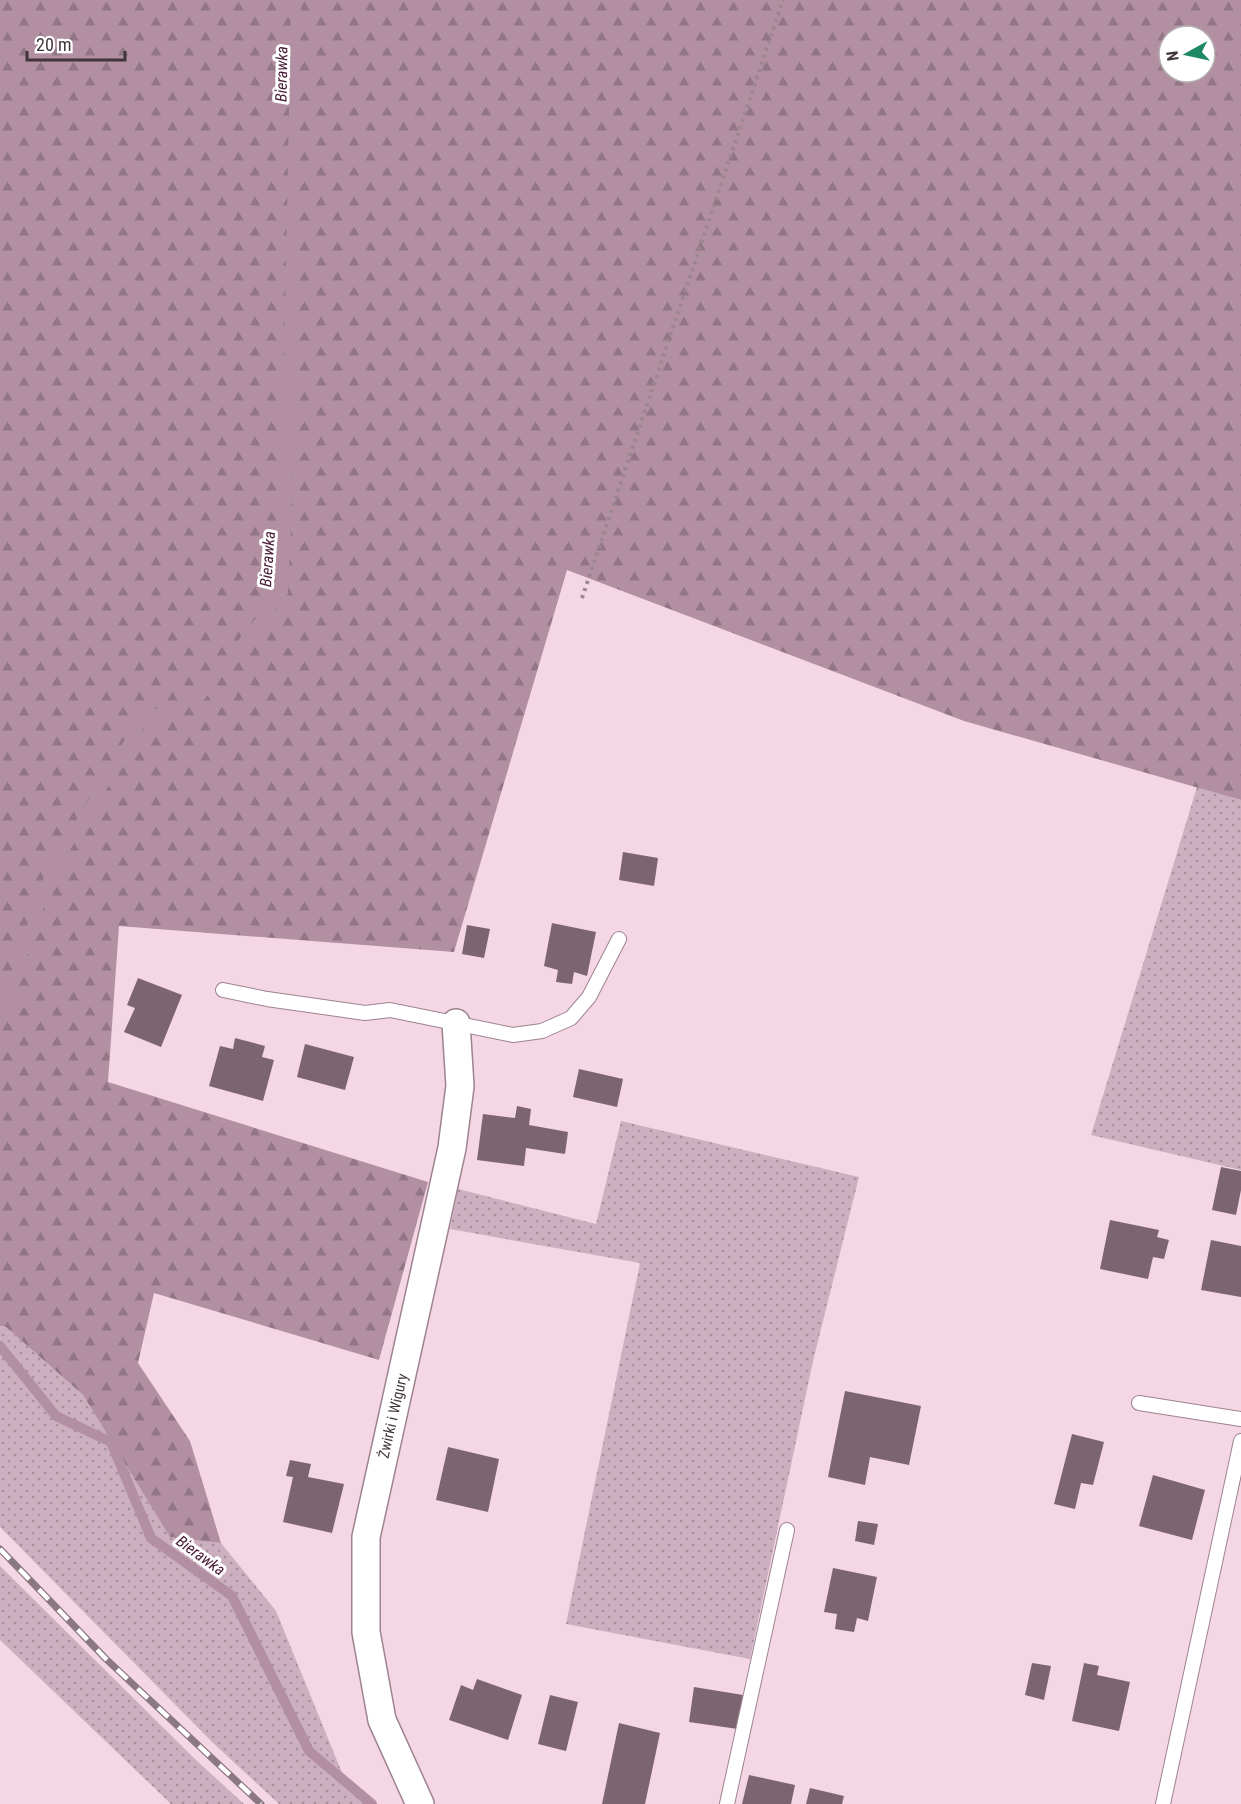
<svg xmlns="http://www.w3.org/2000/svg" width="1241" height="1804" font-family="'Roboto Condensed',sans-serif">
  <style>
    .grass { fill: url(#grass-dots) }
    .forest { fill: url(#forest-firs); fill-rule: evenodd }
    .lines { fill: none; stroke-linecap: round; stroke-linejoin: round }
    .stream { stroke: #b28fa2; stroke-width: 10 }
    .building { fill: #7d6471 }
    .lane-casing { stroke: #9e8391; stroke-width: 16 }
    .street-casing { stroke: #9e8391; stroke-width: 30 }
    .path { stroke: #9b8691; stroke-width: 4; stroke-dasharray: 3 4.5; stroke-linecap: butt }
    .lane { stroke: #fff; stroke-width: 14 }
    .street { stroke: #fff; stroke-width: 27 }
    .rail-casing { stroke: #8b7881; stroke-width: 7 }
    .rail { stroke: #fff; stroke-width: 4.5; stroke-dasharray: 14; stroke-linecap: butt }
    .labels { text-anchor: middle; stroke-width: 6; stroke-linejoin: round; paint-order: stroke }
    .street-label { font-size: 15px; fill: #41353b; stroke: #fff }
    .water-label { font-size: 16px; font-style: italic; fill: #491c37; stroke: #fff }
  </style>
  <defs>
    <pattern id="grass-dots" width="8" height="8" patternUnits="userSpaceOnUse" patternTransform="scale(1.5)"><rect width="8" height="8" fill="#cdb0bf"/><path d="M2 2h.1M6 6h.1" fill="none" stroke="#a8909c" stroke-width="1.8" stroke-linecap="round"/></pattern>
    <pattern id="forest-firs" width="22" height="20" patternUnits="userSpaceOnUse" patternTransform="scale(1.5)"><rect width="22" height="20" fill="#b290a2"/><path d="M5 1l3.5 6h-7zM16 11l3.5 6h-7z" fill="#927685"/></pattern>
  </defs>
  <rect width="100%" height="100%" fill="#f4d6e5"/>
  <path class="grass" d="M 1197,787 L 1241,800 L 1241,1170 L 1091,1135 Z
    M 621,1121 L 859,1177 L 813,1361 L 750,1659 L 566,1624 L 640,1263 L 450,1229 L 458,1189 L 596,1224 Z
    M 0,1326 L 6,1327 L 83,1395 L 170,1536 L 221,1543 L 276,1611 L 347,1785 L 370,1804 L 279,1804 L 212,1742 L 0,1527 Z
    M 0,1566 L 196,1760 L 244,1804 L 171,1804 L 0,1640 Z"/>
  <path class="forest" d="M 0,0 L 1241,0 L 1241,800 L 964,721 L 567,570 L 454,952 L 119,926 L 108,1082 L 428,1182 L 379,1360 L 154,1293 L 138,1363 L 190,1441 L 221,1543 L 170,1537 L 83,1395 L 6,1327 L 0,1326 ZM 1169,36 L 1205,36 L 1205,72 L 1169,72 Z"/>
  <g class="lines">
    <path class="stream" d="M 0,1019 L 51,872 L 143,719 L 199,698 L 283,592 L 286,526 L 296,3 L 298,0
      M 0,1346 L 56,1416 L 111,1442 L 151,1538 L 232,1596 L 309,1751 L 372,1804"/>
  </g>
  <path class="building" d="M 623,852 L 658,858 L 654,886 L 619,880 Z
    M 552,923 L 596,932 L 587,976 L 574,972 L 572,984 L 556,982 L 558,970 L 544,966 Z
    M 467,925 L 490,929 L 484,958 L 462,954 Z
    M 138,978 L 182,995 L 161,1047 L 124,1032 L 135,1008 L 127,1005 Z
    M 235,1038 L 265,1046 L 262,1057 L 274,1060 L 263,1101 L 209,1086 L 220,1046 L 233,1049 Z
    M 305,1044 L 354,1057 L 345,1090 L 297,1077 Z
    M 579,1069 L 623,1079 L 617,1107 L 573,1097 Z
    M 517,1106 L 531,1109 L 529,1125 L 568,1132 L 565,1154 L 526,1148 L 524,1166 L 477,1160 L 483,1114 L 515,1118 Z
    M 1221,1167 L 1241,1171 L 1241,1190 L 1236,1215 L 1212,1210 Z
    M 1110,1220 L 1159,1230 L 1157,1237 L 1169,1240 L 1164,1259 L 1153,1257 L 1148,1279 L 1100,1269 Z
    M 1211,1240 L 1241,1246 L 1241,1297 L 1201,1290 Z
    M 845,1391 L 921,1406 L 909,1465 L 870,1457 L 865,1485 L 828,1477 Z
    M 1072,1434 L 1104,1442 L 1093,1485 L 1081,1483 L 1075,1509 L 1054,1504 Z
    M 448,1447 L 499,1459 L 488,1512 L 436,1500 Z
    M 290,1460 L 311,1464 L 308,1477 L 344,1484 L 332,1533 L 283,1522 L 293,1477 L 286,1476 Z
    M 1153,1475 L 1205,1490 L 1192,1540 L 1139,1526 Z
    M 858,1521 L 878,1524 L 874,1545 L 855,1541 Z
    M 833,1568 L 877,1577 L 868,1621 L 857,1618 L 854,1632 L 835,1629 L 837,1614 L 824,1612 Z
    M 1032,1663 L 1051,1666 L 1044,1700 L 1025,1695 Z
    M 1084,1663 L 1099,1666 L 1097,1675 L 1130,1682 L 1119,1731 L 1072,1721 Z
    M 477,1679 L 522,1695 L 508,1740 L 449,1720 L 461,1685 L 473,1690 Z
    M 694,1687 L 743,1695 L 738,1729 L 689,1722 Z
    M 550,1695 L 578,1702 L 566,1751 L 538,1744 Z
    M 619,1723 L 660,1733 L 645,1804 L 602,1804 Z
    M 749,1775 L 795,1785 L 791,1804 L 742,1804 Z
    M 810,1788 L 844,1796 L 842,1804 L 806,1804 Z"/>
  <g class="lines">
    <defs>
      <path id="lane" d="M 223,990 L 267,999 L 365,1013 L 390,1010 L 513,1035 L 542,1031 L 571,1018 L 589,997 L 619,939
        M 1139,1403 L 1241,1419
        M 727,1804 L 787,1530
        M 1163,1804 L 1241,1441"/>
      <path id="street" d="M 420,1804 L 382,1720 L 366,1632 L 366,1537 L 452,1148 L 460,1086 L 456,1023"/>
    </defs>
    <use href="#lane" class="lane-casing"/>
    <use href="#street" class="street-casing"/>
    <path class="path" d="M 582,598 L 783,0"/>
    <use href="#lane" class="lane"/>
    <use href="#street" class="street"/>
    <defs>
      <path id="rail" d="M 0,1549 L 106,1659 L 261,1804"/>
    </defs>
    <use href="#rail" class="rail-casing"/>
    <use href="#rail" class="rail"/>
  </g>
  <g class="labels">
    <g class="street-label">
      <text transform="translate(393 1416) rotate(-77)" y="5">Żwirki i Wigury</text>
    </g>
    <g class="water-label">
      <text transform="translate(281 74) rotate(-89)" y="6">Bierawka</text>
      <text transform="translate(267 559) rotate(-86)" y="6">Bierawka</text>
      <text transform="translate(201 1555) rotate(36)" y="6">Bierawka</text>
    </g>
  </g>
  <g transform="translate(1187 54) rotate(262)"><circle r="28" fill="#ffffff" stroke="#b3aeb1" stroke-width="1.5"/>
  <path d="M0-4.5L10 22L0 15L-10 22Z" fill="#1e8865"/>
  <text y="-9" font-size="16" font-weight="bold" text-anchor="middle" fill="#41353b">N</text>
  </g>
  <path d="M27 51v9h98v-9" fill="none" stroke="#41353b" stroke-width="3"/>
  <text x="36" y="51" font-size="18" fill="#41353b" stroke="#ffffff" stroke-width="4.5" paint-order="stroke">20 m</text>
</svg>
